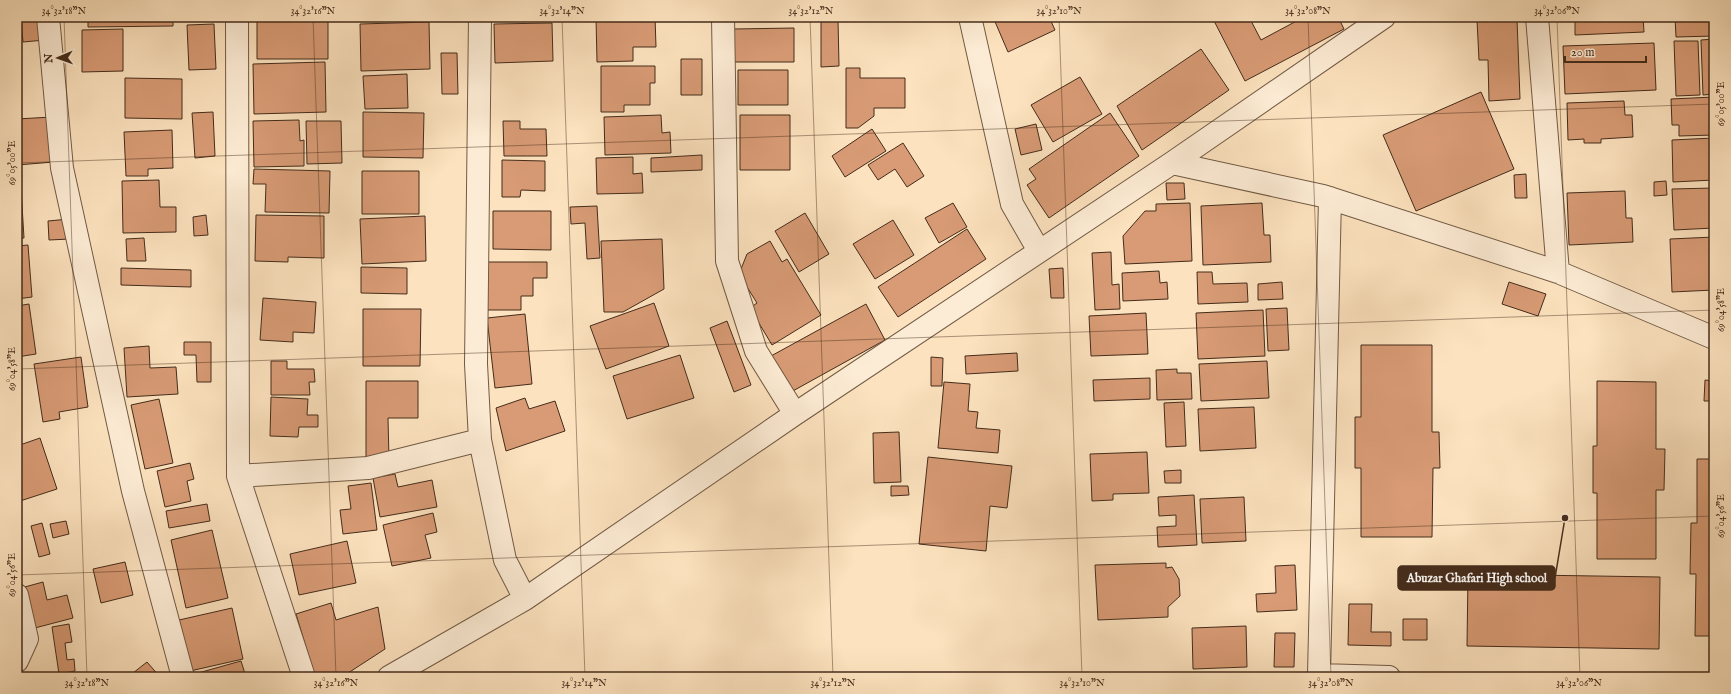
<svg xmlns="http://www.w3.org/2000/svg" width="1731" height="694" font-family="'IM FELL English',serif">
  <style>
    .building { fill: #d89b75; stroke: #442c1b }
    .lines { fill: none; stroke-linecap: round; stroke-linejoin: round }
    .minor-casing { stroke: #725a44; stroke-width: 24 }
    .minor { stroke: #fdecd5; stroke-width: 22 }
    .ticks { fill: none; stroke: #442c1b; stroke-width: 1; stroke-opacity: 0.45 }
    .leader { fill: none; stroke: #442c1b; stroke-width: 1.5 }
    .callout-dot { fill: #442c1b; stroke: #fdecd5; stroke-width: 1.5 }
    .callout { fill: #442c1b; stroke: #442c1b; stroke-width: 1.5 }
    .callout-label { font-size: 12px; text-anchor: middle; font-weight: bold; fill: #fff }
    .neatline { fill: none; stroke: #442c1b; stroke-width: 1.5 }
    .ticks-label { font-size: 10px; text-anchor: middle; fill: #442c1b }
  </style>
  <rect width="100%" height="100%" fill="#fce2be"/>
  <filter id="stains"><feTurbulence type="fractalNoise" baseFrequency=".005" numOctaves="4"/><feColorMatrix values="0 0 0 0 .2 0 0 0 0 .09 0 0 0 0 .02 0 0 0 .5 -.17"/></filter>
  <radialGradient id="worn" r=".72"><stop offset=".6" stop-color="#630" stop-opacity="0"/><stop offset="1" stop-color="#630" stop-opacity=".3"/></radialGradient>
  <path class="building" d="M 21,17 L 43,17 L 45,40 L 23,42 Z
    M 88,17 L 173,17 L 173,26 L 88,27 Z
    M 328,17 L 328,59 L 257,59 L 257,18 Z
    M 655,17 L 656,47 L 633,47 L 633,61 L 597,62 L 596,18 Z
    M 734,17 L 815,17 L 815,18 L 734,21 Z
    M 993,17 L 1049,17 L 1055,30 L 1008,52 Z
    M 1087,17 L 1107,17 L 1107,19 L 1087,21 Z
    M 1212,17 L 1249,17 L 1261,40 L 1304,17 L 1338,17 L 1344,29 L 1245,81 Z
    M 1575,17 L 1643,17 L 1644,32 L 1575,35 Z
    M 1675,17 L 1714,17 L 1714,36 L 1676,37 Z
    M 838,19 L 839,66 L 821,67 L 821,20 Z
    M 1517,19 L 1520,99 L 1489,101 L 1488,60 L 1479,60 L 1477,20 Z
    M 429,22 L 430,69 L 361,71 L 360,24 Z
    M 552,23 L 553,61 L 495,63 L 494,24 Z
    M 214,24 L 216,69 L 189,70 L 187,25 Z
    M 794,28 L 794,62 L 734,62 L 734,29 Z
    M 123,29 L 123,71 L 82,72 L 82,30 Z
    M 1714,39 L 1714,94 L 1703,95 L 1701,40 Z
    M 1674,41 L 1698,41 L 1700,95 L 1676,96 Z
    M 1654,43 L 1656,90 L 1565,94 L 1563,46 Z
    M 1201,49 L 1229,90 L 1142,150 L 1117,106 Z
    M 441,53 L 457,53 L 458,94 L 442,94 Z
    M 681,59 L 702,59 L 702,95 L 681,95 Z
    M 325,62 L 326,112 L 254,114 L 253,64 Z
    M 601,66 L 655,66 L 655,83 L 650,83 L 650,105 L 624,105 L 624,112 L 601,112 Z
    M 846,68 L 860,68 L 860,78 L 905,78 L 905,108 L 874,108 L 874,116 L 858,128 L 846,128 Z
    M 738,70 L 788,70 L 788,105 L 738,105 Z
    M 407,74 L 408,108 L 365,109 L 363,76 Z
    M 1080,77 L 1102,114 L 1053,142 L 1031,105 Z
    M 125,78 L 182,79 L 182,119 L 125,118 Z
    M 1481,92 L 1514,169 L 1416,211 L 1383,135 Z
    M 1714,97 L 1714,135 L 1679,136 L 1679,125 L 1672,125 L 1671,99 Z
    M 1624,101 L 1625,115 L 1632,115 L 1633,137 L 1601,139 L 1601,143 L 1584,143 L 1584,139 L 1568,140 L 1567,103 Z
    M 213,112 L 215,156 L 195,158 L 192,113 Z
    M 363,112 L 424,113 L 423,158 L 363,157 Z
    M 1110,113 L 1139,156 L 1049,218 L 1027,185 L 1036,179 L 1029,169 Z
    M 661,115 L 662,133 L 670,132 L 671,153 L 605,155 L 604,117 Z
    M 740,115 L 790,115 L 790,170 L 740,170 Z
    M 52,117 L 54,162 L 17,165 L 17,119 Z
    M 299,120 L 300,141 L 304,140 L 304,166 L 254,167 L 253,121 Z
    M 306,121 L 341,121 L 342,163 L 307,164 Z
    M 503,121 L 520,121 L 520,129 L 546,129 L 547,156 L 504,156 Z
    M 1036,124 L 1042,150 L 1021,155 L 1015,129 Z
    M 872,129 L 886,151 L 845,177 L 832,156 Z
    M 172,130 L 173,168 L 148,169 L 148,176 L 126,176 L 124,132 Z
    M 1714,138 L 1714,180 L 1673,182 L 1672,140 Z
    M 903,143 L 924,176 L 907,187 L 895,169 L 878,180 L 868,165 Z
    M 702,155 L 702,170 L 651,172 L 651,158 Z
    M 633,157 L 633,174 L 642,173 L 643,193 L 597,194 L 596,158 Z
    M 502,160 L 545,161 L 545,191 L 521,190 L 520,197 L 502,197 Z
    M 254,169 L 330,171 L 329,213 L 265,212 L 266,184 L 253,184 Z
    M 362,171 L 419,171 L 419,214 L 362,214 Z
    M 1526,174 L 1527,198 L 1515,198 L 1514,175 Z
    M 159,180 L 160,207 L 176,207 L 176,232 L 123,233 L 122,181 Z
    M 1666,181 L 1667,195 L 1654,196 L 1654,182 Z
    M 1166,183 L 1184,183 L 1185,199 L 1167,200 Z
    M 1714,188 L 1714,228 L 1674,230 L 1672,189 Z
    M 17,189 L 21,189 L 24,238 L 17,238 Z
    M 1625,191 L 1626,218 L 1632,218 L 1633,242 L 1569,245 L 1567,193 Z
    M 953,203 L 967,227 L 939,243 L 925,218 Z
    M 1190,203 L 1192,261 L 1125,264 L 1123,236 L 1145,211 L 1156,211 L 1156,204 Z
    M 1262,203 L 1264,235 L 1270,235 L 1271,262 L 1203,265 L 1201,206 Z
    M 597,206 L 600,258 L 587,259 L 585,223 L 571,224 L 570,207 Z
    M 493,211 L 551,211 L 551,250 L 493,249 Z
    M 805,213 L 829,254 L 799,272 L 775,231 Z
    M 206,215 L 208,235 L 194,236 L 193,217 Z
    M 256,215 L 324,216 L 324,258 L 288,257 L 288,262 L 255,261 Z
    M 425,216 L 426,261 L 362,264 L 360,219 Z
    M 69,219 L 70,239 L 49,240 L 48,221 Z
    M 893,220 L 914,255 L 875,279 L 853,244 Z
    M 967,229 L 986,259 L 898,317 L 878,287 Z
    M 1714,237 L 1714,290 L 1672,292 L 1670,239 Z
    M 144,238 L 146,261 L 127,261 L 126,239 Z
    M 662,239 L 664,289 L 623,312 L 604,312 L 601,241 Z
    M 770,241 L 782,262 L 787,259 L 821,315 L 772,345 L 750,308 L 757,303 L 739,274 L 747,254 Z
    M 28,245 L 32,297 L 17,299 L 17,246 Z
    M 1111,252 L 1112,285 L 1119,284 L 1120,309 L 1095,310 L 1092,253 Z
    M 486,262 L 547,262 L 547,278 L 533,278 L 533,296 L 521,296 L 521,310 L 487,310 Z
    M 361,267 L 407,268 L 407,294 L 361,293 Z
    M 121,268 L 191,270 L 191,287 L 121,285 Z
    M 1063,268 L 1064,298 L 1051,298 L 1049,269 Z
    M 1159,271 L 1160,283 L 1167,282 L 1168,299 L 1123,301 L 1122,273 Z
    M 1197,272 L 1212,272 L 1213,284 L 1247,283 L 1248,302 L 1198,304 Z
    M 1282,282 L 1283,299 L 1258,300 L 1258,284 Z
    M 1509,282 L 1546,294 L 1538,316 L 1502,304 Z
    M 263,298 L 316,302 L 314,333 L 293,332 L 293,342 L 260,340 Z
    M 654,303 L 669,346 L 606,369 L 590,326 Z
    M 29,304 L 36,354 L 17,357 L 17,306 Z
    M 866,304 L 885,340 L 791,392 L 771,356 Z
    M 1287,308 L 1289,350 L 1268,351 L 1266,309 Z
    M 363,309 L 421,309 L 420,366 L 363,366 Z
    M 1263,310 L 1265,356 L 1198,359 L 1196,313 Z
    M 1146,313 L 1148,354 L 1091,356 L 1089,316 Z
    M 525,314 L 532,384 L 495,388 L 487,318 Z
    M 727,321 L 751,385 L 734,392 L 710,328 Z
    M 184,342 L 211,342 L 211,382 L 197,382 L 196,355 L 184,355 Z
    M 1361,345 L 1432,345 L 1432,432 L 1439,432 L 1440,468 L 1433,468 L 1432,537 L 1361,537 L 1361,468 L 1355,468 L 1355,417 L 1361,417 Z
    M 149,346 L 150,368 L 176,367 L 178,394 L 127,397 L 124,348 Z
    M 1017,353 L 1018,371 L 966,374 L 965,356 Z
    M 680,355 L 694,398 L 627,419 L 613,376 Z
    M 81,357 L 88,407 L 59,412 L 60,419 L 43,422 L 34,364 Z
    M 931,357 L 943,358 L 942,386 L 931,386 Z
    M 271,361 L 287,361 L 287,369 L 314,369 L 315,382 L 309,382 L 310,395 L 271,395 Z
    M 1267,361 L 1269,398 L 1201,401 L 1199,364 Z
    M 1177,369 L 1177,373 L 1191,373 L 1192,399 L 1157,400 L 1156,370 Z
    M 1150,378 L 1150,399 L 1094,401 L 1093,380 Z
    M 1705,380 L 1714,381 L 1714,401 L 1704,401 Z
    M 366,381 L 418,381 L 418,418 L 388,418 L 389,460 L 366,460 Z
    M 1597,381 L 1656,382 L 1656,449 L 1665,449 L 1664,490 L 1656,490 L 1656,559 L 1597,559 L 1597,493 L 1593,493 L 1593,446 L 1597,446 Z
    M 944,382 L 970,384 L 968,411 L 978,412 L 976,428 L 1000,430 L 998,453 L 938,448 Z
    M 271,397 L 308,399 L 307,415 L 318,415 L 318,427 L 299,427 L 298,437 L 270,436 Z
    M 525,398 L 529,409 L 555,401 L 565,431 L 506,451 L 496,408 Z
    M 159,399 L 173,463 L 145,469 L 131,405 Z
    M 1184,402 L 1186,446 L 1166,447 L 1164,403 Z
    M 1254,407 L 1256,448 L 1200,451 L 1198,409 Z
    M 899,432 L 901,482 L 874,483 L 873,433 Z
    M 40,438 L 57,489 L 20,501 L 17,491 L 17,446 Z
    M 1147,452 L 1149,493 L 1113,494 L 1113,500 L 1092,501 L 1090,454 Z
    M 928,457 L 1012,466 L 1007,508 L 990,506 L 986,551 L 919,544 Z
    M 1697,459 L 1714,459 L 1714,636 L 1695,636 L 1696,574 L 1690,574 L 1691,523 L 1697,523 Z
    M 190,463 L 194,479 L 187,481 L 191,501 L 165,507 L 157,471 Z
    M 1181,470 L 1181,483 L 1165,483 L 1164,471 Z
    M 395,474 L 398,487 L 432,480 L 437,507 L 380,517 L 373,478 Z
    M 371,483 L 377,530 L 343,534 L 340,510 L 351,509 L 348,486 Z
    M 891,486 L 908,486 L 909,495 L 891,496 Z
    M 1194,495 L 1197,545 L 1158,547 L 1157,527 L 1176,526 L 1176,515 L 1159,516 L 1158,497 Z
    M 1244,497 L 1246,541 L 1202,543 L 1200,499 Z
    M 207,504 L 210,521 L 169,528 L 166,511 Z
    M 433,513 L 437,532 L 425,535 L 431,558 L 392,566 L 383,525 Z
    M 66,521 L 69,534 L 53,538 L 50,524 Z
    M 42,523 L 50,554 L 39,557 L 31,526 Z
    M 212,530 L 228,598 L 186,608 L 171,540 Z
    M 347,541 L 356,583 L 299,595 L 290,554 Z
    M 125,562 L 133,595 L 101,603 L 93,569 Z
    M 1166,563 L 1166,568 L 1172,567 L 1179,579 L 1180,596 L 1168,607 L 1168,617 L 1098,620 L 1095,565 Z
    M 1295,565 L 1297,610 L 1257,612 L 1256,594 L 1276,593 L 1275,566 Z
    M 1468,574 L 1660,577 L 1659,649 L 1467,646 Z
    M 43,582 L 47,600 L 67,595 L 73,618 L 31,629 L 21,588 Z
    M 331,603 L 336,620 L 378,607 L 385,649 L 342,677 L 315,677 L 296,614 Z
    M 1349,604 L 1372,604 L 1371,632 L 1391,632 L 1391,646 L 1348,645 Z
    M 232,608 L 243,659 L 190,671 L 179,620 Z
    M 1403,619 L 1427,619 L 1427,640 L 1403,640 Z
    M 69,624 L 72,642 L 65,643 L 67,660 L 74,659 L 75,671 L 59,674 L 52,627 Z
    M 1246,626 L 1247,667 L 1193,669 L 1192,628 Z
    M 1275,633 L 1295,633 L 1294,667 L 1274,667 Z
    M 241,661 L 246,677 L 199,677 L 198,673 Z
    M 147,662 L 160,677 L 136,677 L 133,673 Z"/>
  <g class="lines">
    <defs>
      <path id="minor" d="M 48,17 L 62,168 L 133,491 L 183,677
        M 237,17 L 238,476 L 304,677
        M 480,17 L 476,364 L 480,440 L 505,560 L 525,599
        M 723,17 L 727,261 L 756,351 L 795,414
        M 970,17 L 1012,204 L 1039,251
        M 1537,17 L 1558,272
        M 1172,163 L 1323,196 L 1558,272 L 1714,338
        M 1330,198 L 1319,675 L 1389,677
        M 238,476 L 368,468 L 480,440
        M 17,595 L 27,639 L 17,661
        M 389,677 L 525,599 L 795,414 L 1172,163 L 1384,17"/>
    </defs>
    <use href="#minor" class="minor-casing"/>
    <use href="#minor" class="minor"/>
  </g>
  <path class="ticks" d="M 64,17 L 87,677M 313,17 L 336,677M 562,17 L 585,677M 810,17 L 833,677M 1059,17 L 1082,677M 1308,17 L 1331,677M 1557,17 L 1580,677M 17,163 L 1714,104M 17,369 L 1714,310M 17,575 L 1714,516"/>
  <path class="leader" d="M1565 518L1555 578"/>
  <circle class="callout-dot" cx="1565" cy="518" r="4"/>
  <rect class="callout" x="1398" y="566" width="157" height="24" rx="4"/>
  <g class="callout-label">
    <text x="1477" y="582">Abuzar Ghafari High school</text>
  </g>
  <rect width="1731" height="694" fill="none" stroke="#fce2be" stroke-width="44"/>
  <g transform="translate(58 58) rotate(268)" stroke="#fdecd5" stroke-width="3" paint-order="stroke">
  <path d="M0-3L7 15L0 10L-7 15Z" fill="#442c1b"/>
  <text y="-6" font-size="11" font-weight="bold" text-anchor="middle" fill="#442c1b">N</text>
  </g>
  <path d="M1565 56v6h81v-6" fill="none" stroke="#442c1b" stroke-width="2"/>
  <text x="1571" y="56" font-size="12" fill="#442c1b" stroke="#fdecd5" stroke-width="3" paint-order="stroke">20 m</text>
  <rect x="22" y="22" width="1687" height="650" class="neatline"/>
  <g class="ticks-label">
    <text x="64" y="14">34°32'18"N</text>
    <text x="313" y="14">34°32'16"N</text>
    <text x="562" y="14">34°32'14"N</text>
    <text x="811" y="14">34°32'12"N</text>
    <text x="1059" y="14">34°32'10"N</text>
    <text x="1308" y="14">34°32'08"N</text>
    <text x="1557" y="14">34°32'06"N</text>
    <text transform="translate(1720 104) rotate(-90)" y="4">69°05'00"E</text>
    <text transform="translate(11 163) rotate(-90)" y="4">69°05'00"E</text>
    <text transform="translate(1720 310) rotate(-90)" y="4">69°04'58"E</text>
    <text transform="translate(11 369) rotate(-90)" y="4">69°04'58"E</text>
    <text transform="translate(1720 516) rotate(-90)" y="4">69°04'56"E</text>
    <text transform="translate(11 575) rotate(-90)" y="4">69°04'56"E</text>
    <text x="87" y="686">34°32'18"N</text>
    <text x="336" y="686">34°32'16"N</text>
    <text x="584" y="686">34°32'14"N</text>
    <text x="833" y="686">34°32'12"N</text>
    <text x="1082" y="686">34°32'10"N</text>
    <text x="1331" y="686">34°32'08"N</text>
    <text x="1579" y="686">34°32'06"N</text>
  </g>
  <rect width="100%" height="100%" filter="url(#stains)"/>
  <rect width="100%" height="100%" fill="url(#worn)"/>
</svg>
